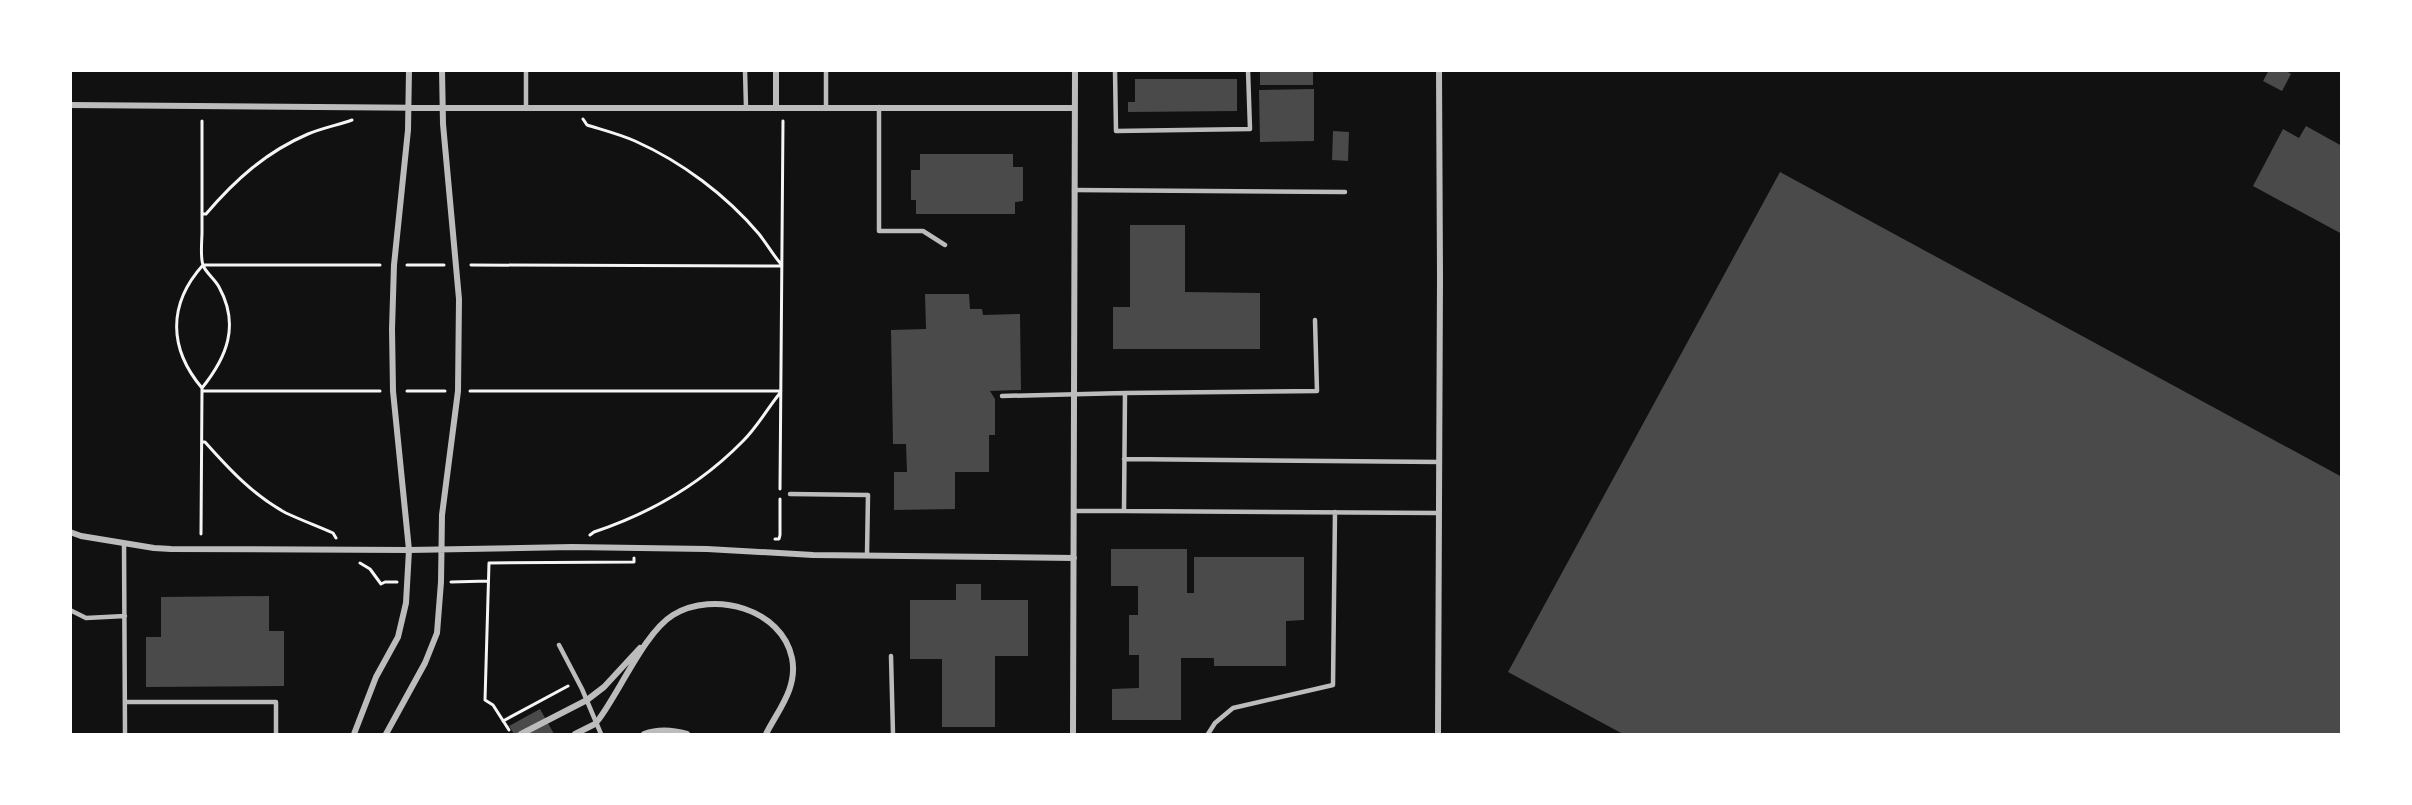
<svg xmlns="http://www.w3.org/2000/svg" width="2412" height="805" font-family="'Exo 2',sans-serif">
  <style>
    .building { fill: #4a4a4a }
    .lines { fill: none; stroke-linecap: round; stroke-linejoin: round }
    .path { stroke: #f5f5f5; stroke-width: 3 }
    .service { stroke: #bcbcbc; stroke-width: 4.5 }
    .minor { stroke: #bcbcbc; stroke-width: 6 }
  </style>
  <rect width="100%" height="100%" fill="#111"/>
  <path class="building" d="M 1260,70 L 1313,70 L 1313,85 L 1260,85 Z
    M 2269,70 L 2285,70 L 2291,74 L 2282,91 L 2263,81 Z
    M 1135,79 L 1237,79 L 1237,111 L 1128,112 L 1128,102 L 1135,102 Z
    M 1314,89 L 1314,141 L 1260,142 L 1259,90 Z
    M 2306,126 L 2342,146 L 2342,234 L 2253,186 L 2283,129 L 2299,138 Z
    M 1333,131 L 1349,132 L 1348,161 L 1332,160 Z
    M 920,154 L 1013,154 L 1013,167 L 1023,167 L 1023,201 L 1015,202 L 1015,214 L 916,214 L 916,200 L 911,200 L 911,170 L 920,170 Z
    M 1780,172 L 2342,477 L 2342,734 L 1623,734 L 1508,672 Z
    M 1130,225 L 1185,225 L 1185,292 L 1260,293 L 1260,349 L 1113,349 L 1113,307 L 1130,307 Z
    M 925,294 L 969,294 L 970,309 L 982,309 L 983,315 L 1020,314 L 1021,390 L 990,391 L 995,399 L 995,435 L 989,435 L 989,472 L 955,472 L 955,509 L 894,510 L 894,472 L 907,472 L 906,444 L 893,444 L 891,330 L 926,329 Z
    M 1111,549 L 1187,549 L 1187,593 L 1194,593 L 1194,557 L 1304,557 L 1304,620 L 1286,621 L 1286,666 L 1214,666 L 1214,658 L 1181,658 L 1181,720 L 1112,720 L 1112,689 L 1139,688 L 1139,655 L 1129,655 L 1129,615 L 1138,615 L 1138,586 L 1111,586 Z
    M 956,584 L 981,584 L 981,600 L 1028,600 L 1028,656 L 995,656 L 995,727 L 942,727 L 942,659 L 910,659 L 910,600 L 956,600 Z
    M 269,596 L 269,631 L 284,631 L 284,686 L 146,687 L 146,637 L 161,637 L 161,597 Z
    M 540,709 L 554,734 L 514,734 L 509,726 Z"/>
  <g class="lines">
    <path class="path" d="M 583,119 L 587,125 C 603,130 619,134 635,141 C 682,162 726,195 759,234 C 767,244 773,255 781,264
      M 202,214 L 206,214 C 235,180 266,152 308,134 C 322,128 338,125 352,120
      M 407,265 L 444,265
      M 471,265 L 782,266
      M 202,388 C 169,349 167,305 203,265 L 380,265
      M 202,391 L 380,391
      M 407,391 L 445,391
      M 470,391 L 781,391
      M 202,442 L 205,442 C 229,469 253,495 286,513 C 301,520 317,526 333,533 L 336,538
      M 780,489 L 783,121
      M 201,534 L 202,388 C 227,357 240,325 219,287 C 215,279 205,272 203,265 C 200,256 202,241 202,232 C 202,195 202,158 202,121
      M 590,535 L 594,532 C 651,513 701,484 743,441 C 758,426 767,409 780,393
      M 775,539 L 779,539 L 780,535 L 780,499
      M 360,563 L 370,569 L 381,584 L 385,582 L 397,582
      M 451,582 L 488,581
      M 503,721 L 568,686
      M 509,730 L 493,705 L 485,700 L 489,563 L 634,562 L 634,558"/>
    <path class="service" d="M 526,70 L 526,108
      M 745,70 L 746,107
      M 826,70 L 826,107
      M 1115,70 L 1116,131 L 1250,129 L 1248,70
      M 879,107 L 879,231 L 923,231 L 945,245
      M 1074,190 L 1345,192
      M 1125,393 L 1317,391 L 1315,320
      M 1002,396 L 1125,393 L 1124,511 L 1074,511
      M 1124,459 L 1440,462
      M 790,494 L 868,495 L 867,555
      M 1124,511 L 1437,513
      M 124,543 L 125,734
      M 70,610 L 86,618 L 125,616
      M 559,645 L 582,689 L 601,734
      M 891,656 L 893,734
      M 125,702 L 276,702 L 276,734
      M 1208,734 L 1215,723 L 1233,708 L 1333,685 L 1335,512"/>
    <path class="minor" d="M 776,70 L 776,107
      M 70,105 L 442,108 L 1074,108
      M 70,532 L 81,536 L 154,548 L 171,549 L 409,550 L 572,547 L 707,549 L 813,555 L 1074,558
      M 354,734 L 376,677 L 398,637 L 406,603 L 409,550 L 393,391 L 392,329 L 394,265 L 408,130 L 409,70
      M 386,734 L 425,663 L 437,633 L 441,582 L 442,515 L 458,391 L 459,299 L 443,124 L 442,70
      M 521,734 L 587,700 L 604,687 L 640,648
      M 575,734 L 595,724 L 599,719 C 620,691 645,632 673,615 C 714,590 782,609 792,658 C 798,688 778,710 766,734
      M 644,734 C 658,729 673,730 687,734
      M 1073,734 L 1075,70
      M 1438,734 L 1440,277 L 1439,70"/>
  </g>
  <rect width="2412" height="805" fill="none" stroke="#ffffff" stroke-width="144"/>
</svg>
